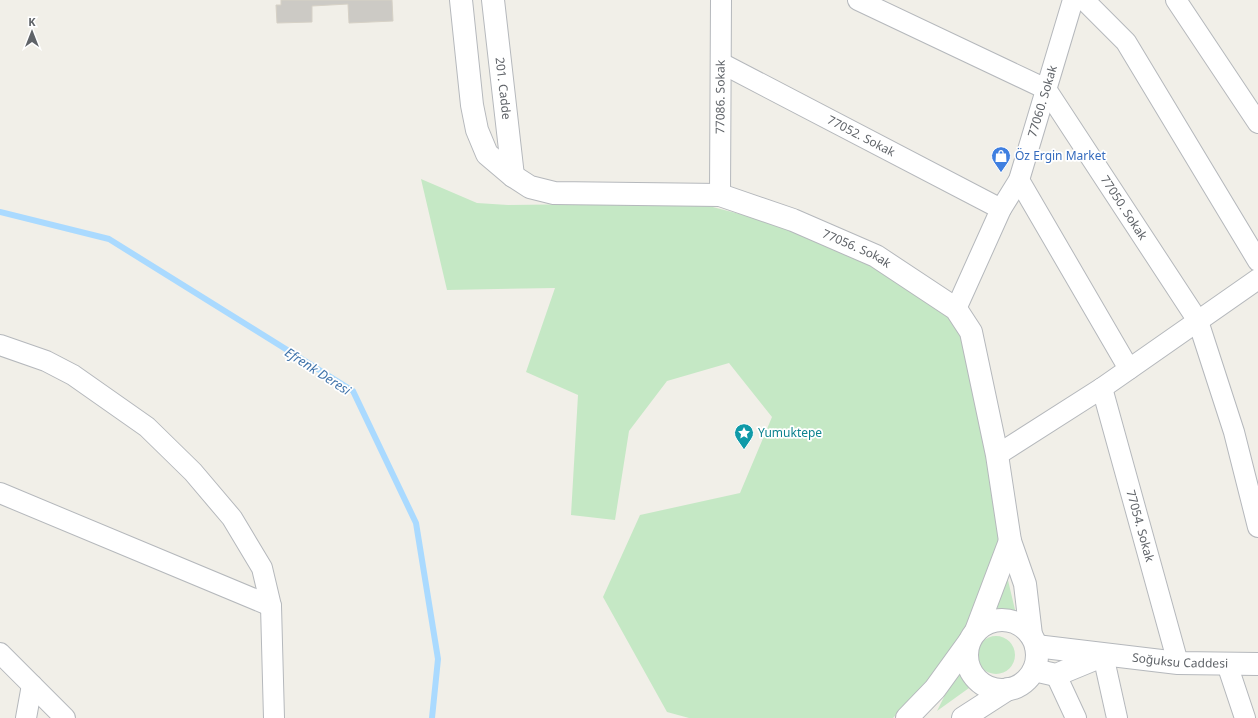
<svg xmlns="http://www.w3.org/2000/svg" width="1258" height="718" font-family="'Noto Sans',sans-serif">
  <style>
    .green { fill: #c5e8c5 }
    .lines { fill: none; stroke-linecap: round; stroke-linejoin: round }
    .stream { stroke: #aadaff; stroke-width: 6 }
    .building { fill: #cccac5; stroke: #d6d1c6 }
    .minor-casing { stroke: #b5b8bc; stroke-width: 22 }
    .tertiary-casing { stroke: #b5b8bc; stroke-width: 24 }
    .minor { stroke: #fff; stroke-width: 20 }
    .tertiary { stroke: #fff; stroke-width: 22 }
    .labels { text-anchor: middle; stroke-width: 3.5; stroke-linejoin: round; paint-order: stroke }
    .street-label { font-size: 12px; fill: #5f6368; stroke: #fff }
    .shop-label { font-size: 12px; fill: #366cbe; stroke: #fff; text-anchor: start }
    .culture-label { font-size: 12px; fill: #0d838f; stroke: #fff; text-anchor: start }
    .water-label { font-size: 13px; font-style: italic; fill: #4174aa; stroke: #fff }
  </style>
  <rect width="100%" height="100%" fill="#f1efe8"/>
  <path class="green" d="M 421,179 L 477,203 L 508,205 L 679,203 L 705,205 L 755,218 L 842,249 L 875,263 L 945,313 L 959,330 L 964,344 L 1000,520 L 998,552 L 960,647 L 893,718 L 689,718 L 667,712 L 603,597 L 640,515 L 740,493 L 772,417 L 729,363 L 667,381 L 629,431 L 615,520 L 571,515 L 578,395 L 526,372 L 555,288 L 447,290 Z
    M 1007,576 L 1016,614 L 991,613 Z
    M977 655a19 19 0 1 1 38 0a19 19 0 1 1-38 0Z
    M 957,671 L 969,688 L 937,711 Z"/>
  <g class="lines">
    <path class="stream" d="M 0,212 L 109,239 L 353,391 L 416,523 L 438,659 L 432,718"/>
  </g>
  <path class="building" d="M 281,0 L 392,0 L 393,21 L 349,23 L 348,4 L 312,6 L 312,22 L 277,23 L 276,5 L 281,5 Z"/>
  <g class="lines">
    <defs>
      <g id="minor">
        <path id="s1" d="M 858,0 L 1046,89 L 1198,321 L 1234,432 L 1258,527"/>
        <path d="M 1084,0 L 1126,42 L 1258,261"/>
        <path d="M 1176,0 L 1258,123"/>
        <path id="s2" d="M 721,63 L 1001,209"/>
        <path d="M 1019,180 L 1129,369"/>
        <path id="s3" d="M 720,195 L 721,0"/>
        <path id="s4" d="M 956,309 L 1001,209 L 1019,180 L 1073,0"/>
        <path d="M 0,345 L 46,361 L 73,375 L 147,427 L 193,472 L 232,518 L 262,568 L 271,606 L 274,718"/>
        <path id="s5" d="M 1102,388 L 1178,663"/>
        <path d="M 997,455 L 1102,388 L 1258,279"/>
        <path d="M 0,493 L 271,606"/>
        <path d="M 0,653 L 65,718"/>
        <path d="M 1103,655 L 1117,718"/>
        <path d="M 1227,664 L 1245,718"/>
        <path d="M 1056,675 L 1076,718"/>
        <path d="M 26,718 L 32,685"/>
      </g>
      <g id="tertiary">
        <path id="s6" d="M 461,0 L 472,105 L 477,130 L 487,154 L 513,176 L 530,187 L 554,193 L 720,195 L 793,220 L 876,256 L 956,309 L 971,332 L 997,455 L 1010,541 L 1025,584 L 1031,635"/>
        <path id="s7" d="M 493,0 L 513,176"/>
        <circle cx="1002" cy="655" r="35"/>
        <path d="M 976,631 L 1010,541"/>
        <path id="s8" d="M 1036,646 L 1178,663 L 1258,664"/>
        <path d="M 1034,670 L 1056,675 L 1102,656"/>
        <path d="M 907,718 L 935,689 L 969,642"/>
        <path d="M 963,718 L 1008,689"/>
      </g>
    </defs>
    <use href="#minor" class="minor-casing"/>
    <use href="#tertiary" class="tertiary-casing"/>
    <use href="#minor" class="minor"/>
    <use href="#tertiary" class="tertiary"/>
  </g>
  <defs>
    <symbol id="shop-pin" viewBox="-11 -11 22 30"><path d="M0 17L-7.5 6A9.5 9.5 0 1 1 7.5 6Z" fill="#3f7fe0" stroke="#fff"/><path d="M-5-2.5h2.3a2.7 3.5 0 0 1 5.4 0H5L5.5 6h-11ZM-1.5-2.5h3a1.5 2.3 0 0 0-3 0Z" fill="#fff"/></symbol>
    <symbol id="sight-pin" viewBox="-11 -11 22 30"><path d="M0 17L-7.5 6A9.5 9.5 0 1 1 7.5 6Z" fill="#0f9aa8" stroke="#fff"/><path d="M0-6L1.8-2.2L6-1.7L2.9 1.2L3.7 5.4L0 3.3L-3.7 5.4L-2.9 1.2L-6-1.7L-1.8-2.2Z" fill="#fff"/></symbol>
  </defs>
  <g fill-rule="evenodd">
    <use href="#shop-pin" x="990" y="145" width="22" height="30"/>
    <use href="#sight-pin" x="733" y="422" width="22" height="30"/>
  </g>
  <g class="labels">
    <g class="street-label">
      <text dy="4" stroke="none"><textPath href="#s7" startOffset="89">201. Cadde</textPath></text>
      <text dy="4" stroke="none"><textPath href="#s3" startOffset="98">77086. Sokak</textPath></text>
      <text dy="4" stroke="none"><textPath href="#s4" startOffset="226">77060. Sokak</textPath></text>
      <text dy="4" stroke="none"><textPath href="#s2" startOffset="158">77052. Sokak</textPath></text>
      <text dy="4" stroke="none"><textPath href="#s1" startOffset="350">77050. Sokak</textPath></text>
      <text dy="4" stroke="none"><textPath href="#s6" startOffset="549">77056. Sokak</textPath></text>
      <text dy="4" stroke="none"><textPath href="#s5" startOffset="143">77054. Sokak</textPath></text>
      <text dy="4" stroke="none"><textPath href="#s8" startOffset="145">Soğuksu Caddesi</textPath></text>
    </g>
    <g class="shop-label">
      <text x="1015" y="160">Öz Ergin Market</text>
    </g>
    <g class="culture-label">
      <text x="758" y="437">Yumuktepe</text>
    </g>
    <g class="water-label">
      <text transform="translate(318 371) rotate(33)" y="5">Efrenk Deresi</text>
    </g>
  </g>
  <g transform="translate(32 32)" stroke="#ffffff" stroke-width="3" paint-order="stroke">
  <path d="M0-3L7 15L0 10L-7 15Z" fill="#5f6368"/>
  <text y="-6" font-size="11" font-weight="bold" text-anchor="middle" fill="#5f6368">K</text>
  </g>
</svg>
